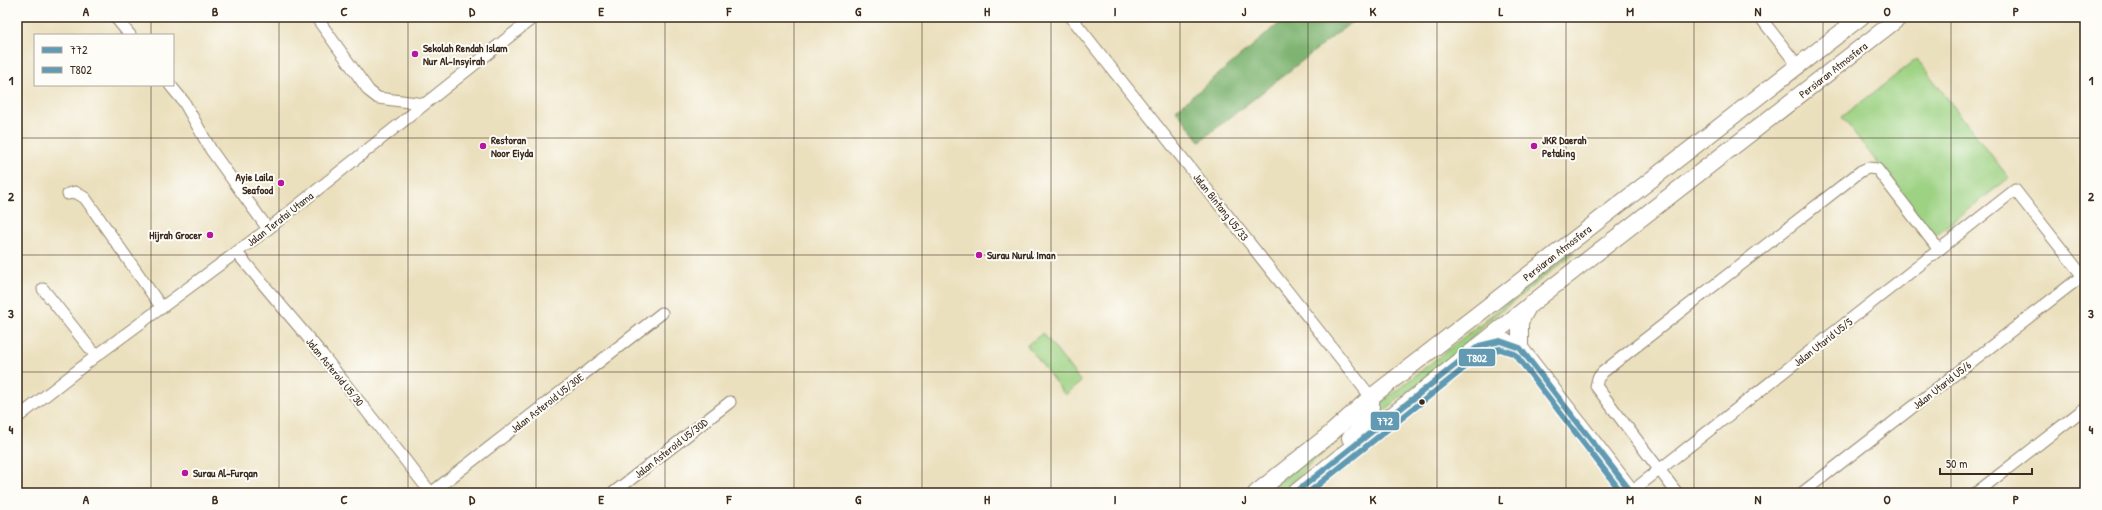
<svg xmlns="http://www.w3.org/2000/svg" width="2102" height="510" font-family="'Patrick Hand',sans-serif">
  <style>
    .green { fill: #9dd283; stroke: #6c7e50 }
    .forest { fill: #7eb471; stroke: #5c6f48 }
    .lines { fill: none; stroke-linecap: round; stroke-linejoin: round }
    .street-casing { stroke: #93856e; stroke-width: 13 }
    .secondary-casing { stroke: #93856e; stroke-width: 18 }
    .street { stroke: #fff; stroke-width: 11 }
    .secondary { stroke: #fff; stroke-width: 16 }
    .bus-1-casing { stroke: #fdfcf7; stroke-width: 9 }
    .bus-2-casing { stroke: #fdfcf7; stroke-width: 9 }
    .bus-1 { stroke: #619ab2; stroke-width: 6 }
    .bus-2 { stroke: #619ab2; stroke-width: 6 }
    .grid { fill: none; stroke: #3b2a1e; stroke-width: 1; stroke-opacity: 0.55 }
    .poi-dot { fill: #b5179e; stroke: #fdfcf7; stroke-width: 1.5 }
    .bus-dot { fill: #3b2a1e; stroke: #fdfcf7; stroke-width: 1.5 }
    .labels { text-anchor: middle; stroke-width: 4; stroke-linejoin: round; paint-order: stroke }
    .poi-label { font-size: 11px; font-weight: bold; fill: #3b2a1e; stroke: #fdfcf7; text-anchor: start }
    .street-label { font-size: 11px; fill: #3b2a1e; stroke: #fdfcf7 }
    .line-badge { stroke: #fdfcf7; stroke-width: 1.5 }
    .badge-label { font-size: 11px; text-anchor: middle; font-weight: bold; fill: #fff }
    .neatline { fill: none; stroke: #3b2a1e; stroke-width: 1.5 }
    .grid-label { font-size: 13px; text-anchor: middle; font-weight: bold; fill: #3b2a1e }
  </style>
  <rect width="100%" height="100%" fill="#fdfcf7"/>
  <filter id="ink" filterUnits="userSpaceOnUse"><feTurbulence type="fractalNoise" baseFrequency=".025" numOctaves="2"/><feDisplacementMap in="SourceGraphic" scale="8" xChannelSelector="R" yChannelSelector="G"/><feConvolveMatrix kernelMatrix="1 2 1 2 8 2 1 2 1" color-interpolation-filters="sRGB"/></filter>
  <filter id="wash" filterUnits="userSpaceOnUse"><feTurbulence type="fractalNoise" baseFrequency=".012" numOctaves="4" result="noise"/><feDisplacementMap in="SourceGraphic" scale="16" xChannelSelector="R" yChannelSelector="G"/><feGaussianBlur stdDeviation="0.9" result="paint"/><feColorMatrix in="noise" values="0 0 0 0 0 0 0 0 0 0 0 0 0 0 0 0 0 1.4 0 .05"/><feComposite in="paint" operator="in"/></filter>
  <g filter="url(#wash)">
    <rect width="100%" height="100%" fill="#ebe0be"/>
    <path class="green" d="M 1917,59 L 2009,178 L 1934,236 L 1842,117 Z
      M 1572,251 L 1574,253 L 1485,324 L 1459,351 L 1371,421 L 1372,410 Z
      M 1043,333 L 1081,382 L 1065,395 L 1027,345 Z
      M 1360,418 L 1357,426 L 1313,461 L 1284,491 L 1265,493 Z"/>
    <path class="forest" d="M 1287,17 L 1358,17 L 1200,141 L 1176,110 Z"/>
  </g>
  <g filter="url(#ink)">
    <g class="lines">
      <defs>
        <path id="street" d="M 316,17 L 369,91 L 378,98 L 424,104
          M 1071,17 L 1371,397
          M 1760,17 L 1798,66
          M 116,18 L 130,35
          M 170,85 L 184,102 L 211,150 L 268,229
          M 68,194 L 75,192 L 85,198 L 162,308
          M 237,253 L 321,353 L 431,493
          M 43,289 L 96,356
          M 17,418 L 96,356 L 268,229 L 534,17
          M 1631,492 L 2015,190 L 2085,279
          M 431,493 L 662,313
          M 613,493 L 730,402
          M 1677,493 L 1596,386 L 1598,378 L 1603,372 L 1861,171 L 1868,168 L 1877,169 L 1939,250
          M 1802,493 L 2082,276
          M 1976,493 L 2085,408"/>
        <path id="secondary" d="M 1484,344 C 1498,339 1507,340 1520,348 L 1632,493
          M 1520,348 L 1520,322 L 1527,309
          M 1350,438 C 1363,426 1373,416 1371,397
          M 1256,493 L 1330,434 L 1371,397 L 1861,17
          M 1295,493 L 1545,293 L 1900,17"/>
      </defs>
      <use href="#street" class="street-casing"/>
      <use href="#secondary" class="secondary-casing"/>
      <use href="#street" class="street"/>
      <use href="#secondary" class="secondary"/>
      <defs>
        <path id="bus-1" d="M 1295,493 L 1479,346 L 1500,341 L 1520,348 L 1632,493"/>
        <path id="bus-2" d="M 1308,493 L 1483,353 L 1500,349 L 1515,354 L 1622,493"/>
      </defs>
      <use href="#bus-1" class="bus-1-casing"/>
      <use href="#bus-2" class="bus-2-casing"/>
      <use href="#bus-1" class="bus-1"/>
      <use href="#bus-2" class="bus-2"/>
    </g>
  </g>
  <path class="grid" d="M 151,17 L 151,35M 279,17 L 279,493M 408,17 L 408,493M 536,17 L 536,493M 665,17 L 665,493M 794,17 L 794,493M 922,17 L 922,493M 1051,17 L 1051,493M 1180,17 L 1180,493M 1308,17 L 1308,493M 1437,17 L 1437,493M 1566,17 L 1566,493M 1694,17 L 1694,493M 1823,17 L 1823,493M 1951,17 L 1951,493M 151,85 L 151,493M 17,138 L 2085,138M 17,255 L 2085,255M 17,372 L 2085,372"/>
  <g class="poi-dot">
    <circle cx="415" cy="54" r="4"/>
    <circle cx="483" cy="146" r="4"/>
    <circle cx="1534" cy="146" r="4"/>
    <circle cx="281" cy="183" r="4"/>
    <circle cx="210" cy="235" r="4"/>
    <circle cx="979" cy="255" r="4"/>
    <circle cx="185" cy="473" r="4"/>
  </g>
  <circle class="bus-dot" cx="1422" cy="402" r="3.5"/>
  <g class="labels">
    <g class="poi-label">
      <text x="423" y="52">Sekolah Rendah Islam<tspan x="423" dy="13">Nur Al-Insyirah</tspan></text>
      <text x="491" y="144">Restoran<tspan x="491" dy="13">Noor Eiyda</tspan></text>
      <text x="1542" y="144">JKR Daerah<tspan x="1542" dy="13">Petaling</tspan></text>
      <text x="273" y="181" text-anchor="end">Ayie Laila<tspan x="273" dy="13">Seafood</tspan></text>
      <text x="202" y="239" text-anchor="end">Hijrah Grocer</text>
      <text x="987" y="259">Surau Nurul Iman</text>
      <text x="193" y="477">Surau Al-Furqan</text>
    </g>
    <g class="street-label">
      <text transform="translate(1833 70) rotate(-38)" y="4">Persiaran Atmosfera</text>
      <text transform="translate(1221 207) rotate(52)" y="4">Jalan Bintang U5/33</text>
      <text transform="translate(280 219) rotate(-38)" y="4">Jalan Teratai Utama</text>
      <text transform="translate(1557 253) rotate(-38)" y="4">Persiaran Atmosfera</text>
      <text transform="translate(1823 342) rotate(-38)" y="4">Jalan Utarid U5/5</text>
      <text transform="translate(335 372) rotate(51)" y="4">Jalan Asteroid U5/30</text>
      <text transform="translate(1942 385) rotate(-38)" y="4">Jalan Utarid U5/6</text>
      <text transform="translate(547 403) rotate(-38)" y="4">Jalan Asteroid U5/30E</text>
      <text transform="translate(671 448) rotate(-38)" y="4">Jalan Asteroid U5/30D</text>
    </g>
  </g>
  <g class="line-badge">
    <rect x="1458" y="348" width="38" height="19" rx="4" fill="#619ab2"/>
    <rect x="1370" y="411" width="30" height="20" rx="4" fill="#619ab2"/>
  </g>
  <g class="badge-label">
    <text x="1477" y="362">T802</text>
    <text x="1385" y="425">772</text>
  </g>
  <rect width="2102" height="510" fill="none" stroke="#fdfcf7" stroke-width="44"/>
  <rect x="34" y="34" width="140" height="52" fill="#fdfcf7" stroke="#afa8a0"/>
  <rect x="42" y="47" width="20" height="6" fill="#619ab2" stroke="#afa8a0"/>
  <text x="70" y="54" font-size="12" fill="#3b2a1e">772</text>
  <rect x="42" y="67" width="20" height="6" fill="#619ab2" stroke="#afa8a0"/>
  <text x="70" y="74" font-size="12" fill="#3b2a1e">T802</text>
  <path d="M1940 468v6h92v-6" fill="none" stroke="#3b2a1e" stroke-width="2"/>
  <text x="1946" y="468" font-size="12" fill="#3b2a1e" stroke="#fdfcf7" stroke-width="3" paint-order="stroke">50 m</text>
  <rect x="22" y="22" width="2058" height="466" class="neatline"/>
  <g class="grid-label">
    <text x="86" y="16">A</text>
    <text x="215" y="16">B</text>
    <text x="344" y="16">C</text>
    <text x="472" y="16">D</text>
    <text x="601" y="16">E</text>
    <text x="729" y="16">F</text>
    <text x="858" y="16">G</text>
    <text x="987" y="16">H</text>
    <text x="1115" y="16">I</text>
    <text x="1244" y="16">J</text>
    <text x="1373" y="16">K</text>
    <text x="1501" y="16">L</text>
    <text x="1630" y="16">M</text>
    <text x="1758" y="16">N</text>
    <text x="1887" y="16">O</text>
    <text x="2016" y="16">P</text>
    <text x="11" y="85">1</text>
    <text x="2091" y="85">1</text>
    <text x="11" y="201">2</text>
    <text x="2091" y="201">2</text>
    <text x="11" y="318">3</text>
    <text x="2091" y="318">3</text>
    <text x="11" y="434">4</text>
    <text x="2091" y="434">4</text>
    <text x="86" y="504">A</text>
    <text x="215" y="504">B</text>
    <text x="344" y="504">C</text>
    <text x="472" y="504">D</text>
    <text x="601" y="504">E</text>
    <text x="729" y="504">F</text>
    <text x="858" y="504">G</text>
    <text x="987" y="504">H</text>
    <text x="1115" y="504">I</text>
    <text x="1244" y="504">J</text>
    <text x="1373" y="504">K</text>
    <text x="1501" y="504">L</text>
    <text x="1630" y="504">M</text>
    <text x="1758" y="504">N</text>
    <text x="1887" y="504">O</text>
    <text x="2016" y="504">P</text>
  </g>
</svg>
